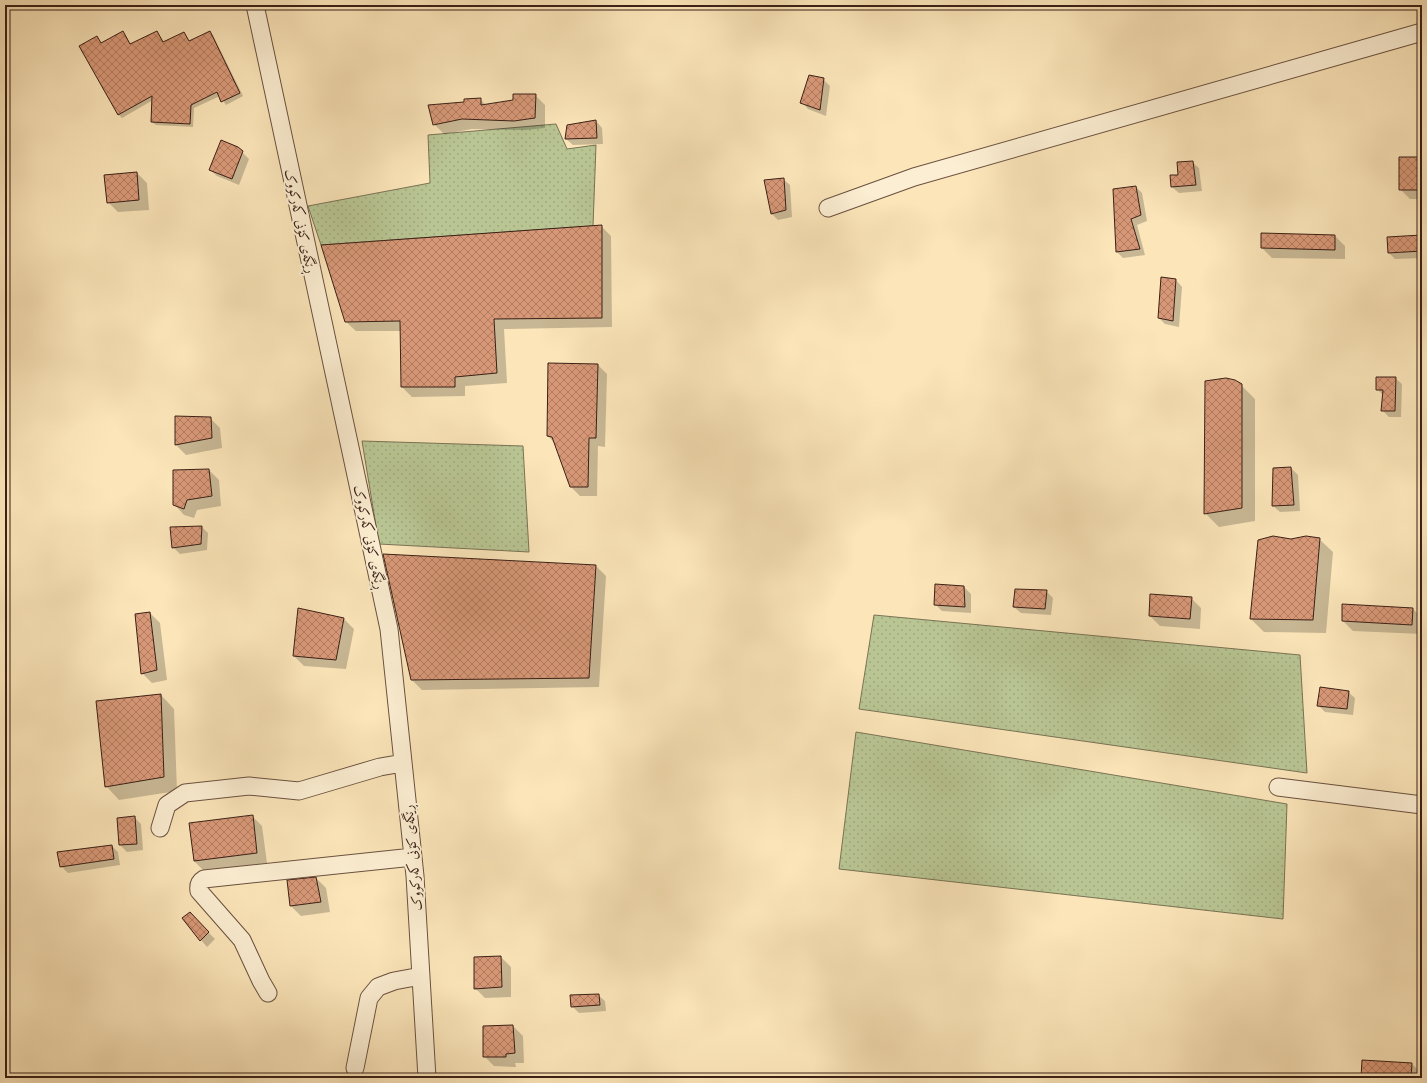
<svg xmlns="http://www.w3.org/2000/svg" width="1427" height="1083" font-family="'IM FELL French Canon',Amiri,serif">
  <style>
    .grass { fill: url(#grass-dots); stroke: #7a7355 }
    .shadow { fill: #0003 }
    .building { fill: url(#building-cross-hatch); stroke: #3a2016 }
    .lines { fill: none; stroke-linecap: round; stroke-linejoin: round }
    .minor-casing { stroke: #6a513f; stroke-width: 19 }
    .minor { stroke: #fceed2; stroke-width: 17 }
    .labels { text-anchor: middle; stroke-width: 4; stroke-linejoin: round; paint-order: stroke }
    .street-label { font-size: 13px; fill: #3a2016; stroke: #fceed2 }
  </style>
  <defs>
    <pattern id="grass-dots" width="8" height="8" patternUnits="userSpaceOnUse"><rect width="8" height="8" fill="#b9c694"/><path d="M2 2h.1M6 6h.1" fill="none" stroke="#a0aa7f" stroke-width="1.8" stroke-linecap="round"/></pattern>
    <pattern id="building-cross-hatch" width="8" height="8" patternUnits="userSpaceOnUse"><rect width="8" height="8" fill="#d89877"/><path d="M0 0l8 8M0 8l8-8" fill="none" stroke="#b07c61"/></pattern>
  </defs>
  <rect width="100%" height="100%" fill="#fbe5b9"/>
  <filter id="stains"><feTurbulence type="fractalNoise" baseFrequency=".005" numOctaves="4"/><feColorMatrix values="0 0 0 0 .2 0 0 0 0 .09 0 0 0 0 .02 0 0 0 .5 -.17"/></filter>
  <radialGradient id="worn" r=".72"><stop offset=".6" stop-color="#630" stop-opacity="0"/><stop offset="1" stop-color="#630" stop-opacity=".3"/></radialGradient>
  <path class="grass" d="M 556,124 L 567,149 L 596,145 L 593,226 L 321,245 L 308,206 L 430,183 L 428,135 Z
    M 362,441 L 523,446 L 529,552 L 379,544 Z
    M 874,615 L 1300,655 L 1307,773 L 859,709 Z
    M 856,732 L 1287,804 L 1283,919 L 839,869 Z"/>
  <path class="shadow" d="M 123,32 L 131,44 L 157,32 L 164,42 L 184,33 L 190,42 L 210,32 L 213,35 L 243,96 L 226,105 L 220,96 L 194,108 L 193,127 L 156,125 L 152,122 L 153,100 L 122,118 L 119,115 L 80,46 L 96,37 L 102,44 Z
    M 823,79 L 830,86 L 826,116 L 808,109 L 802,102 Z
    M 535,95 L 545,105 L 545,128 L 525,130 L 472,129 L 444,134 L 434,124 L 465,103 L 480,99 L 486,105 L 514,101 Z
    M 596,121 L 602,128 L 603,144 L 573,145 L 566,139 Z
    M 238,148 L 249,159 L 239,185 L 217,176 L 210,170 Z
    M 1422,158 L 1422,199 L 1410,199 L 1400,189 Z
    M 1192,162 L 1199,168 L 1202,191 L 1179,193 L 1172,187 Z
    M 137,173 L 147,183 L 149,210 L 118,212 L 108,202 Z
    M 783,179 L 790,185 L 792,217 L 778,220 L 771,213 Z
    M 1136,187 L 1142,193 L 1147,221 L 1137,225 L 1145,255 L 1123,258 L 1116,251 Z
    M 601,226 L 611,236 L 612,327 L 504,329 L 507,383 L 465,386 L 465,396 L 412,397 L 402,387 L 401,331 L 356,331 L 345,321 Z
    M 1335,236 L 1345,246 L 1345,259 L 1272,258 L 1262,248 Z
    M 1422,236 L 1422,258 L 1395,259 L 1389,253 Z
    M 1176,280 L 1182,287 L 1179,327 L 1165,324 L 1159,318 Z
    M 598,365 L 607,374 L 605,447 L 598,446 L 597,496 L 580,496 L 571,487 L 556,445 L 548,436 Z
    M 1395,378 L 1402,384 L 1401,417 L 1389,417 L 1382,410 L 1384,396 L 1377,389 Z
    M 1241,385 L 1255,399 L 1255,521 L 1219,527 L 1205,513 Z
    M 210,418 L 220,428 L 222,448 L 186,455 L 176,445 Z
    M 1291,468 L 1298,475 L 1300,511 L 1280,512 L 1273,506 Z
    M 209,470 L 219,480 L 221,506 L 197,510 L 194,518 L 184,515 L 174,504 Z
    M 202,527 L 208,533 L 207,550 L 180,554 L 173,547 Z
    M 1319,539 L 1333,552 L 1326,633 L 1264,632 L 1251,619 L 1259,541 Z
    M 596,566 L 606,576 L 599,687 L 422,690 L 412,680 Z
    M 964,587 L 971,594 L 971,613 L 942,611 L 935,604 Z
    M 1046,591 L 1053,598 L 1051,615 L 1021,613 L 1014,607 Z
    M 1191,598 L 1201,608 L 1200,629 L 1160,626 L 1150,616 Z
    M 1413,609 L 1422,618 L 1422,634 L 1353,631 L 1343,621 Z
    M 150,613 L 160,623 L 167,680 L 152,683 L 142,673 Z
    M 344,619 L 354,629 L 346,669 L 304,666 L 294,656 Z
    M 1348,692 L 1355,698 L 1353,715 L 1325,712 L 1318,705 Z
    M 161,695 L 174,709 L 177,791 L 119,800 L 106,786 Z
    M 252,816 L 262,826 L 267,863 L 204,871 L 194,861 Z
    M 134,817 L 141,824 L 143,850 L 127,852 L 120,845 L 118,818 Z
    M 112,846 L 118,852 L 120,865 L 68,873 L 61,866 Z
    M 316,878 L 326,888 L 330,912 L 301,916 L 291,906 L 288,881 Z
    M 190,914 L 215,939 L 207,947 L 183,919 Z
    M 501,957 L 511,967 L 511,997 L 485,998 L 475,988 Z
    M 598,995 L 605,1001 L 606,1011 L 579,1013 L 572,1006 Z
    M 513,1026 L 523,1036 L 524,1063 L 515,1063 L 516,1067 L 494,1066 L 484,1056 Z
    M 1412,1064 L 1422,1074 L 1421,1078 L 1363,1078 Z"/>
  <path class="building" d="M 123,31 L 130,44 L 157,31 L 163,42 L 184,32 L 189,41 L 210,31 L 240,93 L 221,102 L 217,92 L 191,105 L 190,124 L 151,122 L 152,96 L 118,115 L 79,46 L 97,36 L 101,43 Z
    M 809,75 L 824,78 L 820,110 L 800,103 Z
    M 513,94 L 536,94 L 535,118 L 514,121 L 462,119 L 433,125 L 428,105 L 464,102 L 464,99 L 481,98 L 481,105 L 513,100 Z
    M 596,120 L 597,138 L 565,139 L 567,125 Z
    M 221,140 L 238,147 L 243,151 L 232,179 L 209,170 Z
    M 1399,157 L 1422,157 L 1422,190 L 1399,190 Z
    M 1193,161 L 1196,185 L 1171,187 L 1170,175 L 1178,175 L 1177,162 Z
    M 137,172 L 139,200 L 107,203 L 104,175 Z
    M 784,178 L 786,210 L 771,214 L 764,180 Z
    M 1136,186 L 1141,215 L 1131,219 L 1140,249 L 1116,252 L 1113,189 Z
    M 602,225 L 602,318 L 494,319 L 497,373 L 455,377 L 455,387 L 401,387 L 400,321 L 345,322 L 321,245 Z
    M 1261,233 L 1335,235 L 1335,250 L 1261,248 Z
    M 1422,235 L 1422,251 L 1388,253 L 1387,237 Z
    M 1161,277 L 1176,279 L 1173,321 L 1158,318 Z
    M 548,363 L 598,364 L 596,438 L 589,438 L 588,487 L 570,487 L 552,437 L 547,436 Z
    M 1376,377 L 1396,377 L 1395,411 L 1381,411 L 1383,390 L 1376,390 Z
    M 1226,378 L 1235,380 L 1242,384 L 1242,508 L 1204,514 L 1205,381 Z
    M 175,416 L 211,417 L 212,438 L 175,445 Z
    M 1291,467 L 1294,505 L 1272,506 L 1273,468 Z
    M 209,469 L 212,496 L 187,500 L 184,509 L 173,505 L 173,470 Z
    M 202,526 L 201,544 L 172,548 L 170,527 Z
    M 1273,536 L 1291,539 L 1306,536 L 1320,538 L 1313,620 L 1250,619 L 1258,540 Z
    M 383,554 L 596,565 L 589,678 L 411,680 Z
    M 935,584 L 964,586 L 965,607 L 934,605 Z
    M 1015,589 L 1047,590 L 1045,609 L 1013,607 Z
    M 1150,594 L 1192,597 L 1190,619 L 1149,616 Z
    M 1342,604 L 1413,608 L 1412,625 L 1342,621 Z
    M 298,608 L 344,618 L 336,660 L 293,656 Z
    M 150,612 L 157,670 L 141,674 L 135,614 Z
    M 1320,687 L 1349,691 L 1347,709 L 1317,706 Z
    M 161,694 L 164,777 L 105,787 L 96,701 Z
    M 253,815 L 257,853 L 194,861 L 189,823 Z
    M 135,816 L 137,844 L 119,845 L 117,818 Z
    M 112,845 L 114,859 L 60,867 L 57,852 Z
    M 316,877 L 321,902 L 290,906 L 287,880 Z
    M 190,912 L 209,932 L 200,941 L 182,918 Z
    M 501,956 L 502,987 L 474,989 L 474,957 Z
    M 599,994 L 600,1005 L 571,1007 L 570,995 Z
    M 513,1025 L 515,1053 L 506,1054 L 506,1057 L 483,1057 L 483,1026 Z
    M 1362,1060 L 1412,1063 L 1411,1078 L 1361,1078 Z"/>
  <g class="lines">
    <defs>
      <path id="minor" d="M 255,5 L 389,629 L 415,876 L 427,1078
        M 828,208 L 914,177 L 1422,32
        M 1278,787 L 1422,805
        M 160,828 L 167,805 L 185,793 L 249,786 L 299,791 L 380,767 L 403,763
        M 268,993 L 261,981 L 242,940 L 199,891 C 198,885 199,882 204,879 L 413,857
        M 355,1068 L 369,998 L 378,987 L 394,981 L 421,976"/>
    </defs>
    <use href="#minor" class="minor-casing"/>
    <use href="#minor" class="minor"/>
  </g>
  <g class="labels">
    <g class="street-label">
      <text transform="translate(301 221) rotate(78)" y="5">ڕێگەی کۆنی کەرکووک</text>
      <text transform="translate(370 537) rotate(78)" y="5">ڕێگەی کۆنی کەرکووک</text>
      <text transform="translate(412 858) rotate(-95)" y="5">ڕێگەی کۆنی کەرکووک</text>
    </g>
  </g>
  <rect width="1427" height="1083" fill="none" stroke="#fbe5b9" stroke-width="20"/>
  <rect x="6" y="6" width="1415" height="1071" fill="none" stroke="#3a2016" stroke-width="2"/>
  <rect x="10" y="10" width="1407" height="1063" fill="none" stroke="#3a2016"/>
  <rect width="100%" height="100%" filter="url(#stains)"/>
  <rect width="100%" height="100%" fill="url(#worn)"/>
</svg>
